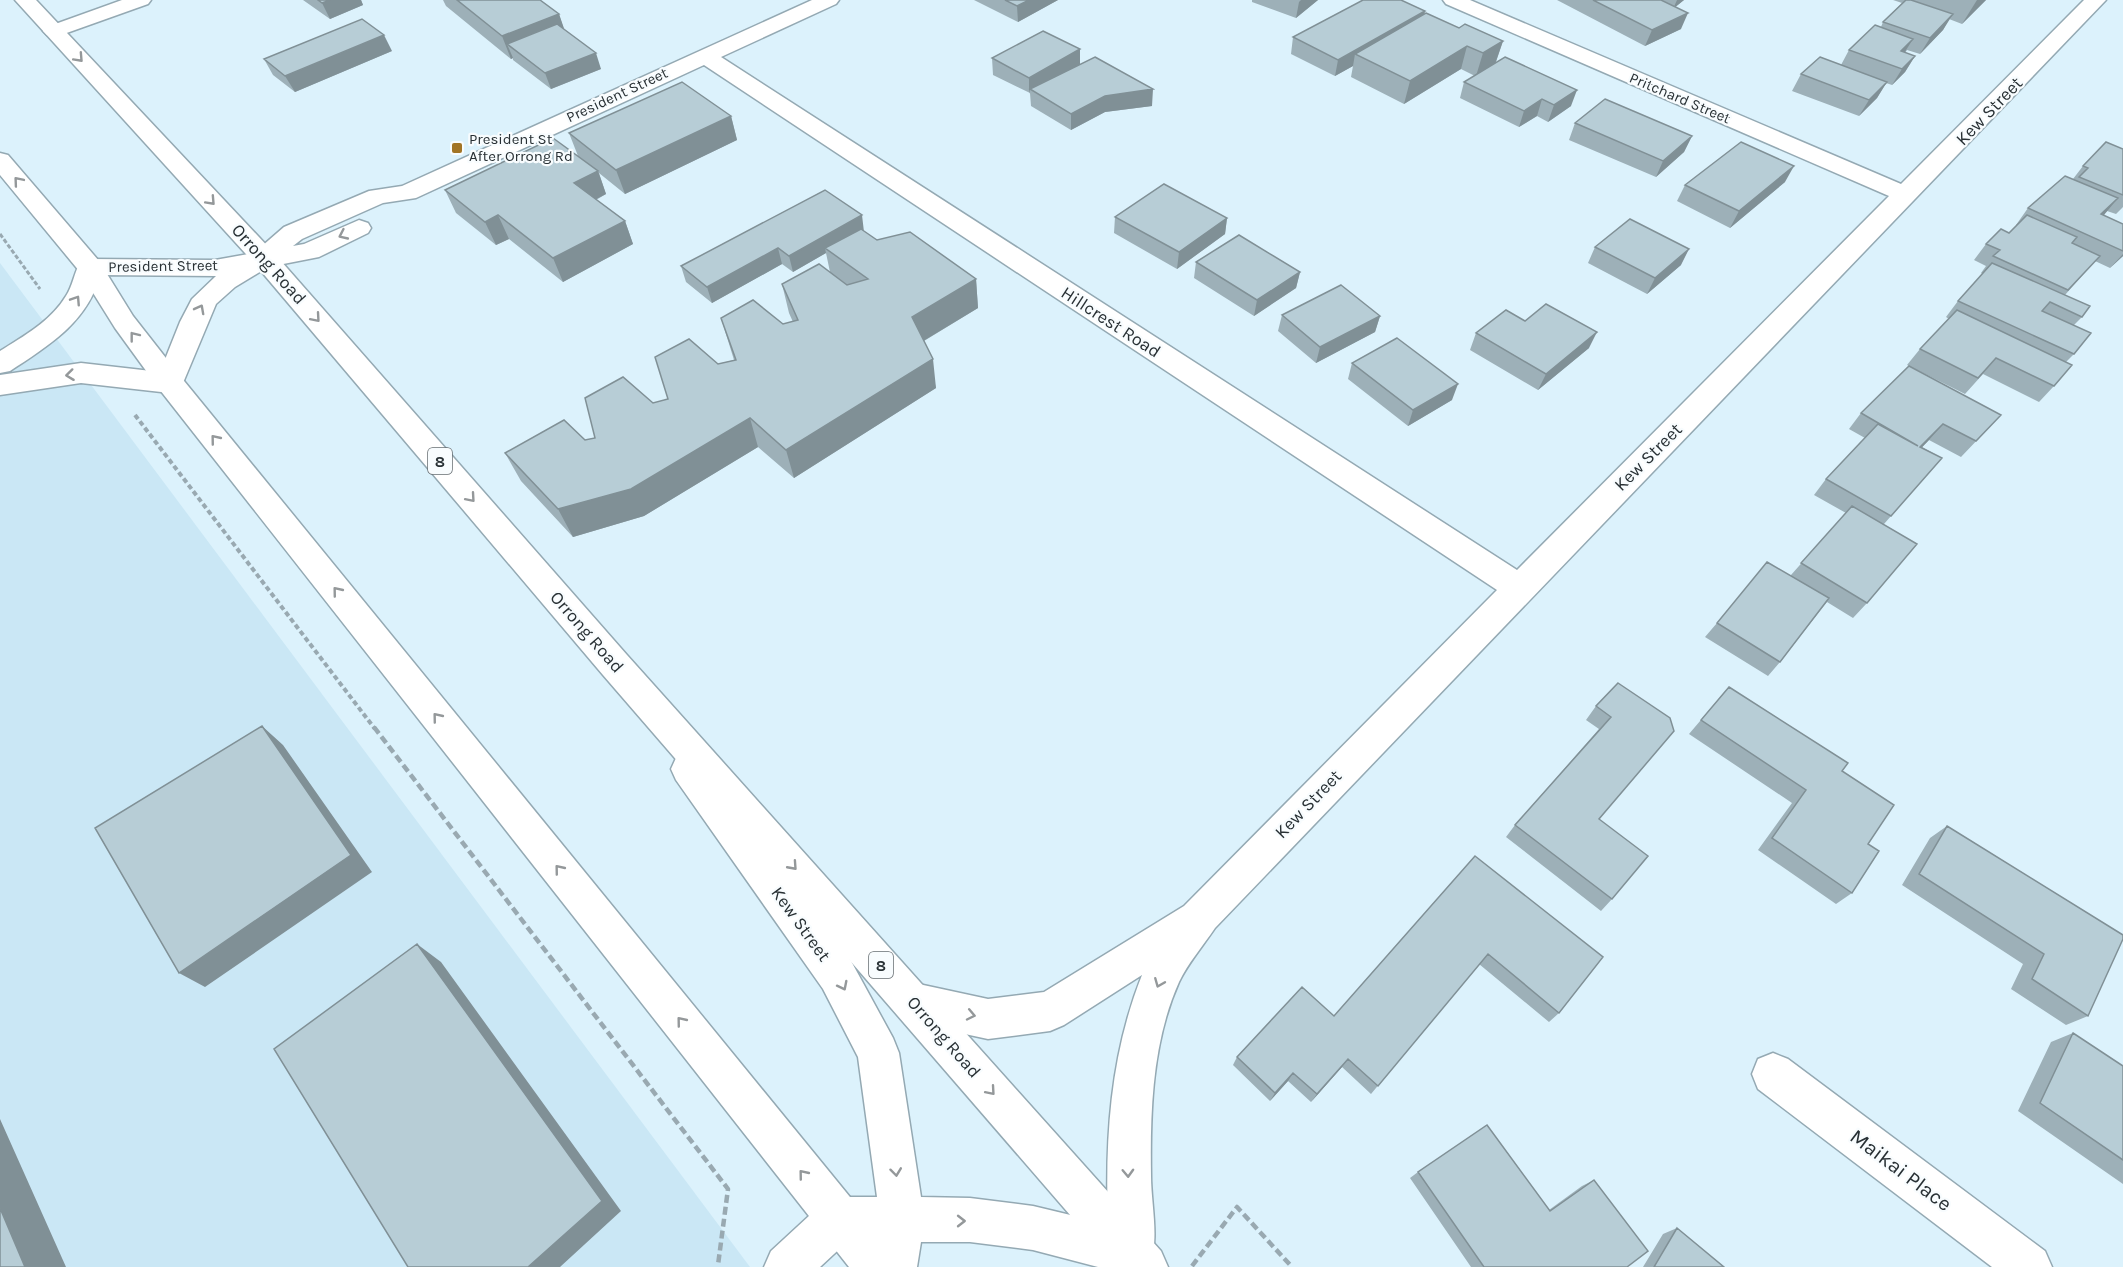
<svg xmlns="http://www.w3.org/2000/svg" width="2123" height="1267" font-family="Karla,sans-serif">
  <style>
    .built { fill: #cae7f5 }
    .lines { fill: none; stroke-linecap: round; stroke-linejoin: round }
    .minor-casing { stroke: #94a9b3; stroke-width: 3 }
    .highway-casing { stroke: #94a9b3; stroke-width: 3 }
    .path-far2 { stroke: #99a9b1; stroke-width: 3; stroke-dasharray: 4.5 2; stroke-linecap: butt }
    .path-far1 { stroke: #99a9b1; stroke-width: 4; stroke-dasharray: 5 3; stroke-linecap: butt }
    .path { stroke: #99a9b1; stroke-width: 4.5; stroke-dasharray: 8 4; stroke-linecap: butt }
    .minor { fill: #fff; fill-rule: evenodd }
    .highway { fill: #fff; fill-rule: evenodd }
    .wall { fill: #9db0b8 }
    .shaded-wall { fill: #809096 }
    .building { fill: #b7cdd6; stroke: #809096; stroke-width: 1.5 }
    .oneway { stroke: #94989a }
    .poi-dot { fill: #a27526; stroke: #f8fcfe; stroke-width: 2 }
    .labels { text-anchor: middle; stroke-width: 4.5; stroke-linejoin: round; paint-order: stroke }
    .far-street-label { font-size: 15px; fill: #283034; stroke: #f8fcfe }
    .far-poi-label { font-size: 15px; fill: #283034; stroke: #f8fcfe; text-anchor: start }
    .shield { fill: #f8fcfe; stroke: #666d71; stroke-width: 1.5 }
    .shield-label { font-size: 16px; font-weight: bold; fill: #283034 }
    .street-label { font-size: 18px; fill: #283034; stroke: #f8fcfe }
    .near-street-label { font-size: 21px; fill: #283034; stroke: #f8fcfe }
  </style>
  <rect width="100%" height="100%" fill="#dcf2fc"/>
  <path class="built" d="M 0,263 L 750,1267 L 0,1267 Z"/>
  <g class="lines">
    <defs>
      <path id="minor" d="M 122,0 L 151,0 L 148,4 L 61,35 L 54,37 L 47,35 L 43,31 L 47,27 Z
        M 812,0 L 839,0 L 836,4 L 721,57 L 1517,570 L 1889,196 L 1446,4 L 1443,0 L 1470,0 L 1901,184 L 2084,0 L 2106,0 L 1215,928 C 1203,946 1188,963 1179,982 C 1152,1042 1150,1112 1151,1176 C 1151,1205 1160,1240 1149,1267 L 1098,1267 L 1033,1250 L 970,1242 L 921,1242 L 917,1267 L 871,1267 L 876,1242 L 848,1241 L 820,1267 L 764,1267 L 771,1251 L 823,1203 L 839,1197 L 877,1197 L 858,1057 L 823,989 L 676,780 L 671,769 L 676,758 L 689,753 L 702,758 L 851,961 L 893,1038 L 899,1053 L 921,1197 L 970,1198 L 1033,1206 L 1108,1224 C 1105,1138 1110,1056 1142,975 L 1064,1025 L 1050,1031 L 988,1039 L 914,1023 L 900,1017 L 894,1003 L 900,989 L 914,983 L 988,999 L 1044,992 L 1184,906 L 1497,590 L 704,65 L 416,198 L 383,203 L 302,239 L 293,246 L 304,244 L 359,220 L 368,223 L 371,228 L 368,233 L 319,257 L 268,267 L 235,287 L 216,304 L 180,390 L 170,393 L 81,383 L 0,395 L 0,375 L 81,363 L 160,372 L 180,322 L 192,299 L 216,276 L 100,275 C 88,322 48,346 10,371 L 0,373 L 0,351 C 24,336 51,321 66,296 C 73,286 74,272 81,261 L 90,259 L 215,260 L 254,253 L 284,227 L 369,191 L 402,186 Z
        M 1773,1053 L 1788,1059 L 2045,1251 L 2052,1267 L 1992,1267 L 1758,1089 L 1752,1074 L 1758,1059 Z"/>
      <path id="highway" d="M 15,0 L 36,0 L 273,252 L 627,655 L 1161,1251 L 1168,1267 L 1115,1267 L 603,675 L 255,264 Z
        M 0,153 L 8,155 L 99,261 L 133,316 L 180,376 L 894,1251 L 901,1267 L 849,1267 L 160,390 L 115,328 L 80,272 L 0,175 Z"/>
    </defs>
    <use href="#minor" class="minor-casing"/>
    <use href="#highway" class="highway-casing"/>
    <path class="path-far2" d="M 0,234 L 40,289"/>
    <path class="path-far1" d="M 135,415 L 375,729"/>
    <path class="path" d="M 374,727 L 728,1189 L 718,1265
      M 1192,1266 L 1237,1207 L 1292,1267"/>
    <use href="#minor" class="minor"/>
    <use href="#highway" class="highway"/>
  </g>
  <path class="wall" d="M 303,0 L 361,0 L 363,5 L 330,19 Z
    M 443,0 L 540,0 L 559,14 L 564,30 L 601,69 L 551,89 L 513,60 L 513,58 L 511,59 L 446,6 Z
    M 974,0 L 1058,0 L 1018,22 Z
    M 1252,0 L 1318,0 L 1296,18 L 1252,2 Z
    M 1557,0 L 1684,0 L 1675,7 L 1681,29 L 1645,46 Z
    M 1893,0 L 1986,0 L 1962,24 L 1949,19 L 1943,30 L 1920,54 L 1907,50 L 1905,53 L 1915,56 L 1905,72 L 1892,85 L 1886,83 L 1877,98 L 1859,116 L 1792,91 L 1801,74 L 1841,65 L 1849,50 L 1881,27 L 1883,22 L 1902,3 Z
    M 1425,11 L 1424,15 L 1459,28 L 1503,41 L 1496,62 L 1571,106 L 1548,122 L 1537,116 L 1519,127 L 1460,98 L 1464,82 L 1475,76 L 1461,69 L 1404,104 L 1351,77 L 1353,66 L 1335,76 L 1291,54 L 1293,37 Z
    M 1080,49 L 1080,64 L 1152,106 L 1105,112 L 1071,130 L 1031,106 L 1030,93 L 993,75 L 992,58 Z
    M 392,51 L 295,92 L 273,75 L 264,59 Z
    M 731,116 L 737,140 L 625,194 L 599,173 L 606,194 L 596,200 L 625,221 L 633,244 L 563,282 L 509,239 L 496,245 L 456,213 L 445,190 L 578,156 L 569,133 Z
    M 1575,123 L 1692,136 L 1684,152 L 1656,177 L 1569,140 Z
    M 2123,149 L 2123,207 L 2116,214 L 2107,211 L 2103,215 L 2123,224 L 2123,256 L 2110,268 L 2095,261 L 2065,295 L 2082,317 L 2074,325 L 2074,354 L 2066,362 L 2054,386 L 2039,402 L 1983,374 L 1965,394 L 1907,365 L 1920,349 L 1949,319 L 1946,317 L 1958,301 L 1983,274 L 1981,273 L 1986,266 L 1974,260 L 1986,244 L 2009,233 L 2017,225 L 2016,225 L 2028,208 L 2073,179 L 2083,166 Z
    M 1785,182 L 1730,228 L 1677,201 L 1685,185 Z
    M 1115,217 L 1227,218 L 1225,234 L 1177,269 L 1114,233 Z
    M 864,231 L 877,240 L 976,279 L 978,308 L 924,341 L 936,388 L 794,478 L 758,447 L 644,516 L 573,537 L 521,481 L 505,453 L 585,440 L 595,438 L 653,403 L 668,399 L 718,364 L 734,360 L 721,318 L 783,324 L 793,322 L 789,313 L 782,284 L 830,272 L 826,253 L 793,272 L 782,264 L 712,303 L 686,282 L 681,266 Z
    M 1595,247 L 1681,265 L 1647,294 L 1588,263 Z
    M 1196,262 L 1300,272 L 1296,288 L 1254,316 L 1194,278 Z
    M 1282,315 L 1380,316 L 1375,332 L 1316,363 L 1278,331 Z
    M 1525,321 L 1589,348 L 1538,390 L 1470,350 L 1476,333 Z
    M 1352,363 L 1452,400 L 1408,426 L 1348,379 Z
    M 1861,413 L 2001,415 L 1961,457 L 1929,440 L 1922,447 L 1942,458 L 1884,524 L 1867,603 L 1853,618 L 1827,602 L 1780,662 L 1768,676 L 1705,637 L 1717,623 L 1791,575 L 1846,513 L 1814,495 L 1826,479 L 1865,438 L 1849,429 Z
    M 1618,683 L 1599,819 L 1612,899 L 1601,911 L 1506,837 L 1515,825 L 1599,729 L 1586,720 L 1596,706 Z
    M 1729,687 L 1842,771 L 1868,844 L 1852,893 L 1836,904 L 1758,850 L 1792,803 L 1689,734 Z
    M 1947,826 L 2123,935 L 2088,1016 L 2066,1025 L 2011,989 L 2023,964 L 1902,885 L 1930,838 Z
    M 1475,856 L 1559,1013 L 1549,1022 L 1479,964 L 1371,1094 L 1342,1067 L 1311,1102 L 1288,1081 L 1270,1101 L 1233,1065 L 1237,1057 L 1334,1016 Z
    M 2073,1033 L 2123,1066 L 2123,1184 L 2018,1111 L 2051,1042 Z
    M 1418,1172 L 1549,1210 L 1582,1186 L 1594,1180 L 1627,1267 L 1471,1267 L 1410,1178 Z
    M 1677,1228 L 1724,1267 L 1643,1267 L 1663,1234 Z"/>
  <path class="shaded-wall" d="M 330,0 L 361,0 L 363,5 L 330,19 L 322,3 Z
    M 1029,0 L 1058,0 L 1018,22 L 1017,6 Z
    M 1301,0 L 1318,0 L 1296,18 L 1299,2 Z
    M 1677,0 L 1684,0 L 1673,9 Z
    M 1977,0 L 1986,0 L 1962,24 Z
    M 1425,11 L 1421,27 L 1355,54 L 1353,66 L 1335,76 L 1338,60 Z
    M 1688,13 L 1681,29 L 1645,46 L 1652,30 Z
    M 559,14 L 567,37 L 507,44 L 513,58 L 511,59 L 502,36 Z
    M 1953,14 L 1943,30 L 1920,54 L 1930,38 Z
    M 384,35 L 392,51 L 295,92 L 285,76 Z
    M 1913,39 L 1903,55 L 1901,51 Z
    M 1503,41 L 1495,64 L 1476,76 L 1483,53 Z
    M 1467,46 L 1461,69 L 1404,104 L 1410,81 Z
    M 1080,49 L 1080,65 L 1030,89 L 1029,94 L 1029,78 Z
    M 596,53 L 601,69 L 551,89 L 545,73 Z
    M 1915,56 L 1905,72 L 1892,85 L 1902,69 Z
    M 1887,82 L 1877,98 L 1859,116 L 1869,100 Z
    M 1153,89 L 1152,106 L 1105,112 L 1071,130 L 1071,114 L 1105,96 Z
    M 1577,90 L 1571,106 L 1548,122 L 1554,105 Z
    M 1542,99 L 1537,116 L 1519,127 L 1524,111 Z
    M 731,116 L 737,140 L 625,194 L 616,170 Z
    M 1692,136 L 1684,152 L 1656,177 L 1663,161 Z
    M 1794,166 L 1785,182 L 1730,228 L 1739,211 Z
    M 598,171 L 606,194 L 583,206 L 574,183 Z
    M 2118,198 L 2104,215 L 2087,231 L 2101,214 Z
    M 498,215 L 509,239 L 496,245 L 485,222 Z
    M 862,215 L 864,232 L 825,248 L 826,253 L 793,272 L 789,256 Z
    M 1227,218 L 1225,234 L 1177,269 L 1179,252 Z
    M 625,221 L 633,244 L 563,282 L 553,258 Z
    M 778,248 L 782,264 L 712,303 L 707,287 Z
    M 1689,249 L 1681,265 L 1647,294 L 1655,278 Z
    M 2123,254 L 2123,256 L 2110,268 Z
    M 1300,272 L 1296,288 L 1254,316 L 1257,300 Z
    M 976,279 L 978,308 L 915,346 L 912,317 Z
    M 1380,316 L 1375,332 L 1316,363 L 1320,347 Z
    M 1597,332 L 1589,348 L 1538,390 L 1546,374 Z
    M 933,359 L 936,388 L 794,478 L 786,450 Z
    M 1458,384 L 1452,400 L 1408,426 L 1413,410 Z
    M 750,418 L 758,447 L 644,516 L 573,537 L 558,509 Z
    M 1943,424 L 1929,440 L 1907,463 L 1920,447 Z
    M 262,726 L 283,745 L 372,872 L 205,987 L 179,973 Z
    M 417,944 L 441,962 L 621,1211 L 560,1267 L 528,1267 Z
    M 1348,1059 L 1342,1067 L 1311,1102 L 1317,1094 Z
    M 1293,1073 L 1288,1081 L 1270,1101 L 1275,1093 Z
    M 0,1119 L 66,1267 L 25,1267 L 0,1208 Z"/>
  <path class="building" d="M 318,0 L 330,0 L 322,3 Z
    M 457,0 L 540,0 L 559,14 L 502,36 Z
    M 1005,0 L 1029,0 L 1017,6 Z
    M 1363,0 L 1401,0 L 1425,11 L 1338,60 L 1293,37 Z
    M 1593,0 L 1661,0 L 1688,13 L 1652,30 Z
    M 1906,0 L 1911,0 L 1953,14 L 1930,38 L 1883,22 Z
    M 1426,13 L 1459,28 L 1465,24 L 1503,41 L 1483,53 L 1467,46 L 1410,81 L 1355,54 Z
    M 362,19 L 384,35 L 285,76 L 264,59 Z
    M 557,24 L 596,53 L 545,73 L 507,44 Z
    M 1875,25 L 1913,39 L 1901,51 L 1915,56 L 1902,69 L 1849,50 Z
    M 1043,31 L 1080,49 L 1029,78 L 992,58 Z
    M 1095,57 L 1153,89 L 1105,96 L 1071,114 L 1030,89 Z
    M 1505,57 L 1577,90 L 1554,105 L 1542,99 L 1524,111 L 1464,82 Z
    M 1820,57 L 1887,82 L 1869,100 L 1801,74 Z
    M 682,82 L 731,116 L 616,170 L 569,133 Z
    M 1605,99 L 1692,136 L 1663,161 L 1575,123 Z
    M 553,138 L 598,171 L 574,183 L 625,221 L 553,258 L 498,215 L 485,222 L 445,190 Z
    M 1741,142 L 1794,166 L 1739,211 L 1685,185 Z
    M 2106,142 L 2123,149 L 2123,195 L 2079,177 L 2088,168 L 2083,166 Z
    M 2065,176 L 2118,198 L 2101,214 L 2123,224 L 2123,251 L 2028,208 Z
    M 1164,184 L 1227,218 L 1179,252 L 1115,217 Z
    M 825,190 L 862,215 L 789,256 L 778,248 L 707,287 L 681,266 Z
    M 2027,215 L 2077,237 L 2072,243 L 2100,256 L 2068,290 L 1993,256 L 2000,250 L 1986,244 L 2001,229 L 2009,233 Z
    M 1630,219 L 1689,249 L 1655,278 L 1595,247 Z
    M 861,229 L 877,240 L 910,232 L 976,279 L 912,317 L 933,359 L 786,450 L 750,418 L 631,489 L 558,509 L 505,453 L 564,420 L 585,440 L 595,438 L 585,398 L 623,377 L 653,403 L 668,399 L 655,357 L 689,339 L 718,364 L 736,360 L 721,318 L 753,300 L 783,324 L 798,320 L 782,284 L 819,264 L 847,285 L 868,279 L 825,248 Z
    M 1239,235 L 1300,272 L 1257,300 L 1196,262 Z
    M 1992,263 L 2090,306 L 2082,317 L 2050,302 L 2042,311 L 2091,333 L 2074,354 L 1958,301 Z
    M 1341,285 L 1380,316 L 1320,347 L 1282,315 Z
    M 1546,304 L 1597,332 L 1546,374 L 1476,333 L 1506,310 L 1525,321 Z
    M 1957,310 L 2072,365 L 2054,386 L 1996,358 L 1978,378 L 1920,349 Z
    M 1397,338 L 1458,384 L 1413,410 L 1352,363 Z
    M 1909,366 L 2001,415 L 1976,441 L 1943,424 L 1920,447 L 1942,458 L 1891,516 L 1826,479 L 1878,424 L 1918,446 L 1861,413 Z
    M 1852,506 L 1917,544 L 1867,603 L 1801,563 Z
    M 1767,562 L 1829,598 L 1780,662 L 1717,623 Z
    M 1618,683 L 1670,718 L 1674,731 L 1599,819 L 1648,856 L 1612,899 L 1515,825 L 1611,717 L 1596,706 Z
    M 1729,687 L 1848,763 L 1842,771 L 1894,805 L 1868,844 L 1879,851 L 1852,893 L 1772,838 L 1806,790 L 1701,720 Z
    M 262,726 L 351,855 L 179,973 L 95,828 Z
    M 1947,826 L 2123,935 L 2123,939 L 2088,1016 L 2032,979 L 2044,954 L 1919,874 Z
    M 1475,856 L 1603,957 L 1559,1013 L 1488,954 L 1378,1086 L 1348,1059 L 1317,1094 L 1293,1073 L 1275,1093 L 1237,1057 L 1302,987 L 1334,1016 Z
    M 417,944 L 602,1201 L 528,1267 L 408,1267 L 274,1049 Z
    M 2073,1033 L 2123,1066 L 2123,1160 L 2040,1103 Z
    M 1487,1125 L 1550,1211 L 1594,1180 L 1648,1251 L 1627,1267 L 1484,1267 L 1418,1172 Z
    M 0,1208 L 25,1267 L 0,1267 Z
    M 1677,1228 L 1724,1267 L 1654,1267 Z"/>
  <defs><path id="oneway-chevron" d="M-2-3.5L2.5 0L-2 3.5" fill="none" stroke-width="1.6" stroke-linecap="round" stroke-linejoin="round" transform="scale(1.5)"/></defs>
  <g class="oneway">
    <use href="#oneway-chevron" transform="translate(79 58) rotate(47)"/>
    <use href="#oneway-chevron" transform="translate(18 181) rotate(-130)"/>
    <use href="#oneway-chevron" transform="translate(211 201) rotate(47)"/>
    <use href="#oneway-chevron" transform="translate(343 235) rotate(155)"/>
    <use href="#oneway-chevron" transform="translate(76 300) rotate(-57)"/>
    <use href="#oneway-chevron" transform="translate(200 309) rotate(-62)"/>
    <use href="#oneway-chevron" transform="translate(316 318) rotate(49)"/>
    <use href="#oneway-chevron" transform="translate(134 336) rotate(-128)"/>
    <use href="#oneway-chevron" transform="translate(70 375) rotate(173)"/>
    <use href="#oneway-chevron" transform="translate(215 439) rotate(-129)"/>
    <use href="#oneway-chevron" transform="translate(471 498) rotate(49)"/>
    <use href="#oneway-chevron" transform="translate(337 591) rotate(-129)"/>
    <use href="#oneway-chevron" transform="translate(437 717) rotate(-129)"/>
    <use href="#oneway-chevron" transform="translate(793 866) rotate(48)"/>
    <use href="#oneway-chevron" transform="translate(559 869) rotate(-129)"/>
    <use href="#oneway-chevron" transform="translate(1159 983) rotate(112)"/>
    <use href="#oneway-chevron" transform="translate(843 986) rotate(63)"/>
    <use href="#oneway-chevron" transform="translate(971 1015) rotate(12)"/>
    <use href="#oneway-chevron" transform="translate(681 1021) rotate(-129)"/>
    <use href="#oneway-chevron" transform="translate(991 1091) rotate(49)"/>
    <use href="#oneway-chevron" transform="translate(896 1172) rotate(83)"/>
    <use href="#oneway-chevron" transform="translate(1128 1173) rotate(88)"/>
    <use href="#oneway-chevron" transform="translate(803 1174) rotate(-129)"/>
    <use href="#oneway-chevron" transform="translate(961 1221)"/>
  </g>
  <rect class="poi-dot" x="451" y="142" width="12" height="12" rx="3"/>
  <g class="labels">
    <g class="far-street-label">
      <text transform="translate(617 95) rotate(-25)" y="5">President Street</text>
      <text transform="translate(1680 98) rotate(23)" y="5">Pritchard Street</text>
      <text transform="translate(163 266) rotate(-1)" y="5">President Street</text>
    </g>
    <g class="far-poi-label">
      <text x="469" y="144">President St<tspan x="469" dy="17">After Orrong Rd</tspan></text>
    </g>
    <g class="shield">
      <rect x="428" y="448" width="24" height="26" rx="4.5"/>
      <rect x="869" y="952" width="24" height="26" rx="4.5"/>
    </g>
    <g class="shield-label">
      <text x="440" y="467">8</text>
      <text x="881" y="971">8</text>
    </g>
    <g class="street-label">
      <text transform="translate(1989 111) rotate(-46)" y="6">Kew Street</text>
      <text transform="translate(269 264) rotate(48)" y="6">Orrong Road</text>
      <text transform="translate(1111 322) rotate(33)" y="6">Hillcrest Road</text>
      <text transform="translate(1648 457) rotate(-45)" y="6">Kew Street</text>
      <text transform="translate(587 632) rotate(49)" y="6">Orrong Road</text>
      <text transform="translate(1308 804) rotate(-46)" y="6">Kew Street</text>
      <text transform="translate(801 924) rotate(54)" y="6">Kew Street</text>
      <text transform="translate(944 1037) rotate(49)" y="6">Orrong Road</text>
    </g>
    <g class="near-street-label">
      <text transform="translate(1901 1170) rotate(37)" y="7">Maikai Place</text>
    </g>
  </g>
</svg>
